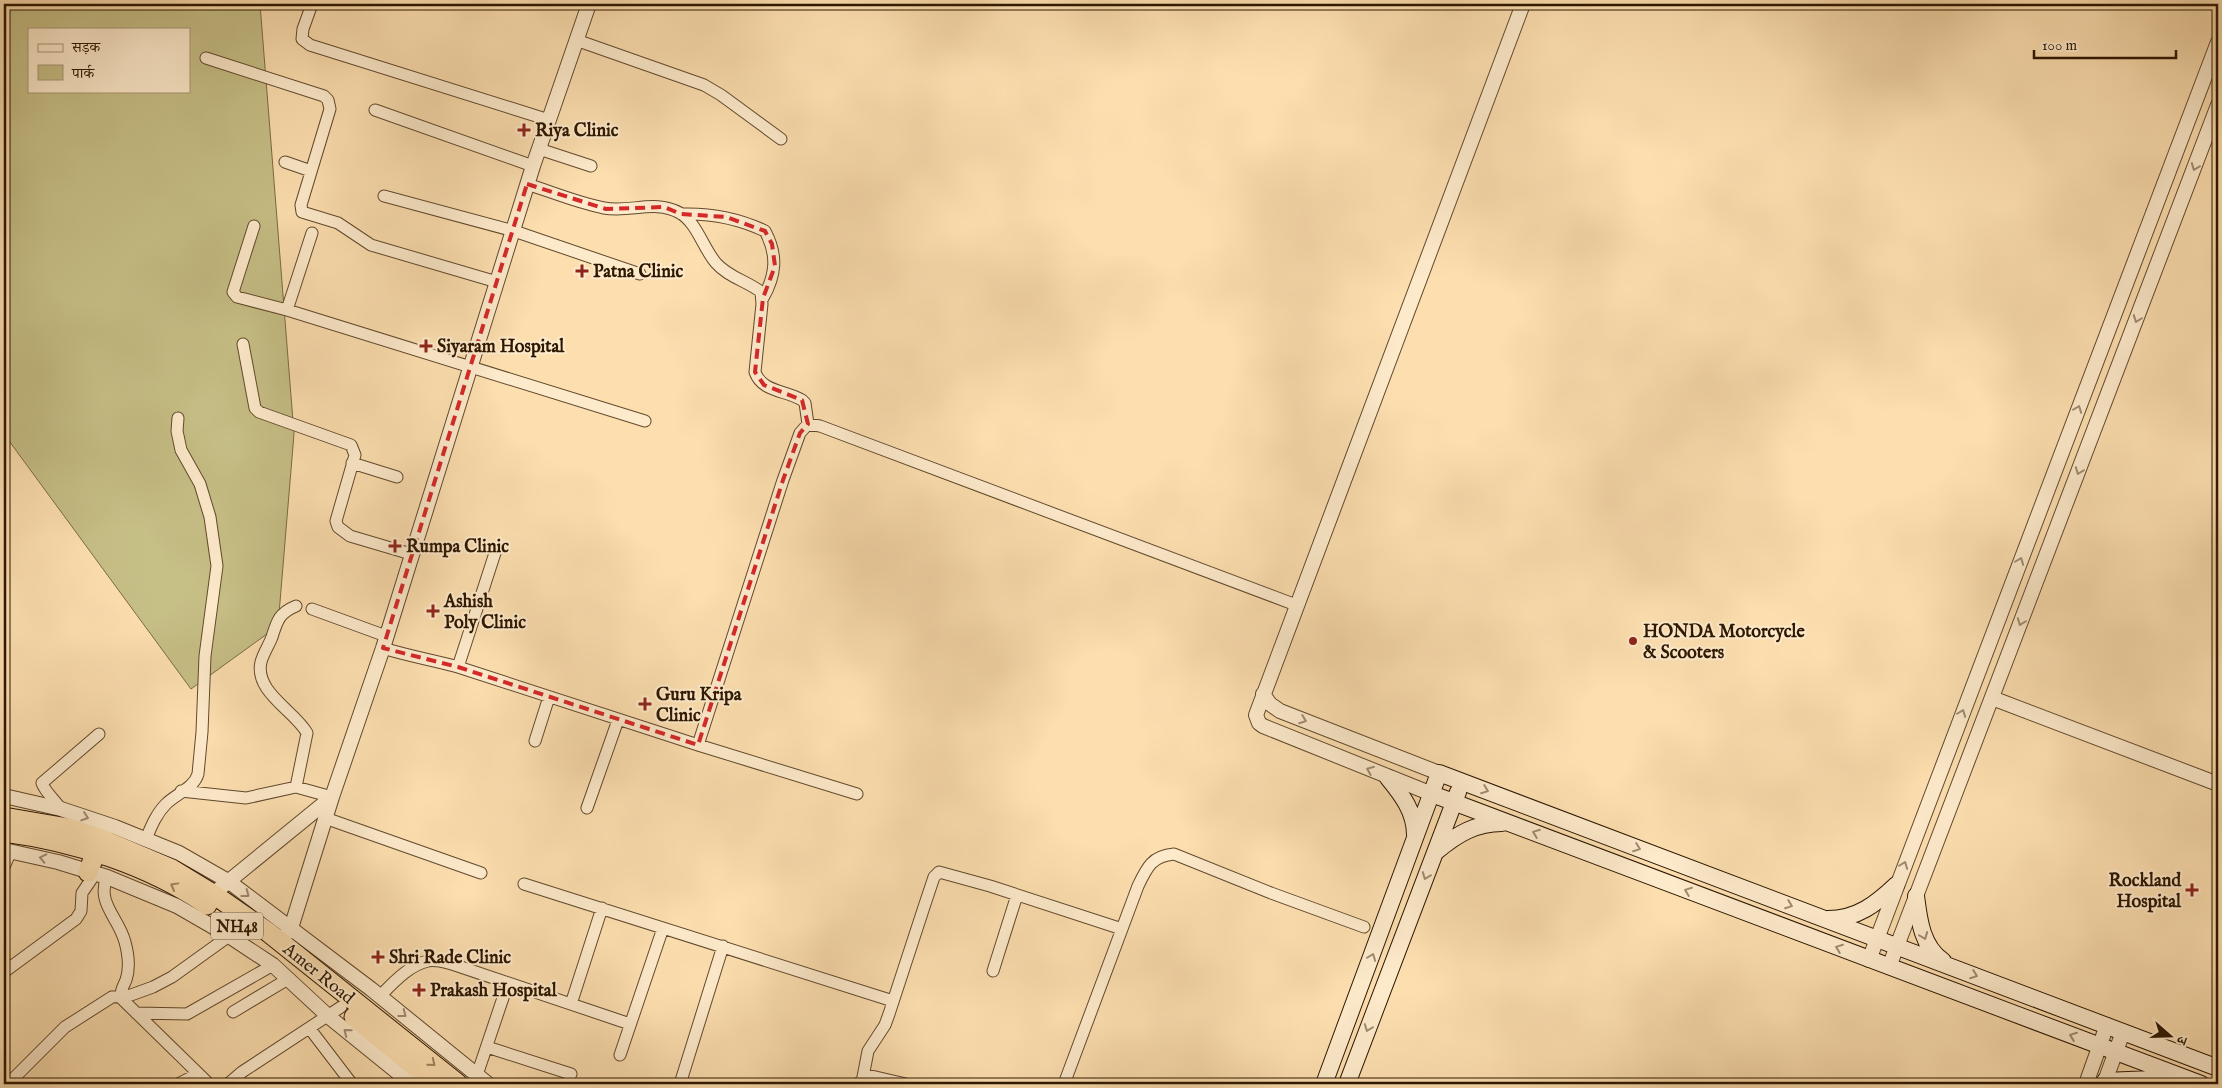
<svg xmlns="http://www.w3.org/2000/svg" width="2222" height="1088" font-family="'IM FELL English','Noto Serif Devanagari',serif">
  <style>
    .green { fill: #c6bf86; stroke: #7a6b43; fill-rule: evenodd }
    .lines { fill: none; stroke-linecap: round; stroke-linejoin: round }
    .minor-casing { stroke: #61492c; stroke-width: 13 }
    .tertiary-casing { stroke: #61492c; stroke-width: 16 }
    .secondary-casing { stroke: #2d1700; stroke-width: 18 }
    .trunk-casing { stroke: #2d1700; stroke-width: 21 }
    .minor { stroke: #fdeacb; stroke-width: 11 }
    .tertiary { stroke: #fdeacb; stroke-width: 14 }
    .secondary { stroke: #fdeacb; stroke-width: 16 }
    .trunk { stroke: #fcdeaf; stroke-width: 19 }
    .oneway { stroke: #9f8b70 }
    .oneway2 { stroke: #9f8460 }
    .marked { fill: none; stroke: #d62828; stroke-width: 4; stroke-dasharray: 10 6; stroke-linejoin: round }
    .poi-dot { fill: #8f2418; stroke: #fdeacb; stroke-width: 2 }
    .labels { text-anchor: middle; stroke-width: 4; stroke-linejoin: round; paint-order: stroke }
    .shield { fill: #fdeacb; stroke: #6b563d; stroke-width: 1 }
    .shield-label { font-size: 16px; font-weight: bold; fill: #2d1700 }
    .poi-label { font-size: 18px; font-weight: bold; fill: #2d1700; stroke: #fdeacb; text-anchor: start }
    .street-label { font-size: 18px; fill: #2d1700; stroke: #fdeacb }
  </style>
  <rect width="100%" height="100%" fill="#fcdeaf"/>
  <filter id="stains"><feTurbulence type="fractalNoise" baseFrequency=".004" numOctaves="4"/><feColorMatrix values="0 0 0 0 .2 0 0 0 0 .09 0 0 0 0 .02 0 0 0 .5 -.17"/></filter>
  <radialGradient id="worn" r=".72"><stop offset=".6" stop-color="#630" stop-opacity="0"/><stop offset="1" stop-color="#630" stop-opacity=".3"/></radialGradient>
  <path class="green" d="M 4,4 L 260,4 L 294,434 L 278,626 L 191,689 L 4,434 ZM 29,29 L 189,29 L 189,91 L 29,91 Z"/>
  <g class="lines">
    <defs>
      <path id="minor" d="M 312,4 L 303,29 L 302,39 L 310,45 L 549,120
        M 576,40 L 704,85 L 721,95 L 781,139
        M 206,58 L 324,96 L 328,100 L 330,109 L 301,205 L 302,212 L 338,223 L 371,245 L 497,282
        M 375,110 L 533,166
        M 539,149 L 591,166
        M 285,162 L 311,171
        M 527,184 C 552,192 578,203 604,208 C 630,213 655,199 680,213 C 697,223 703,248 716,263 C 728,277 747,281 761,292 L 762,304 L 755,372 C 762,392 785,390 802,400 L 805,403 L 808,424
        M 384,196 L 514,231 L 640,274
        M 681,214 C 711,213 738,218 765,231 C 778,255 776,275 763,298
        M 254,226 L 233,292 L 237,297 L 287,310 L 645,421
        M 287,310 L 312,233
        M 243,344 L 255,408 L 259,412 L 351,445 L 355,455 L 336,521 L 338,527 L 350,536 L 411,554
        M 352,463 L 397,477
        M 312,609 L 386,636
        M 383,648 C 408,656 433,660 458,667 L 698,745 L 857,794
        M 458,667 L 495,553
        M 535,741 L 549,697
        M 698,745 L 783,480 L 800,433 L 808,424 L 820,426 L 1296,605
        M 296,787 L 307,733 C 295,711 254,692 261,662 C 263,654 269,645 272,637 C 277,621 279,613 296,606
        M 181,791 L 246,798 L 296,787 L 332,797
        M 587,808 L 618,720
        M 61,809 C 55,800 45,792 42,783 L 99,734
        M 325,818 L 481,873
        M 146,839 C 151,827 156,814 166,804 C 176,794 194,788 198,774 L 202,732 L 205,656 L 217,566 L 210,517 L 200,484 L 181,450 L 177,431 L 178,418
        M 4,867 L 11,851
        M 107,877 C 96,903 119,918 125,942 C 128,953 130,968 126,980 C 123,987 120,991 121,998 L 209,1084
        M 524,884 L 893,1001
        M 993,971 L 1017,895
        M 4,972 L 76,919 L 81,911 L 82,893 L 95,874
        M 380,996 C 393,983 409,965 428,961 C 436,959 444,962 452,964 L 630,1024
        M 571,1004 L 602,908
        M 233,1012 L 288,979
        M 136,1013 L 187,1014 L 273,965
        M 310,1029 L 352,1084
        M 487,1047 L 571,1074
        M 620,1055 L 663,928
        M 477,1075 L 508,983
        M 863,1077 L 868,1051 L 885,1025 L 889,1014 L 924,907 L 934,877 L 939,872 L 990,886 L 1122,929
        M 4,1081 L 10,1082 L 65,1027 L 112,997 L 131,995 L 153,987 L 172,977 L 229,936
        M 178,1084 L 194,1076 L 201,1076
        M 228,1084 L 242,1072 L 341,1007
        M 680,1084 L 723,946
        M 858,1084 L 867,1075 L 906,1084
        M 1064,1084 L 1138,886 C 1147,867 1152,856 1174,854 L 1271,893 L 1364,927"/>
      <path id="tertiary" d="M 1263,694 L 1270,704 L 1280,711 L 1439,773
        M 1992,698 L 2218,784
        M 1432,794 L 1263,726 L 1259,723 L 1256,715 L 1523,4
        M 4,796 L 61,809 L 115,827 L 179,853 L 228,881 L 371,989 L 488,1084
        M 4,850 L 58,862 L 107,877 L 177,906 L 229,936 L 273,965 L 328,1016 L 412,1084
        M 213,894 L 332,797 L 383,648 L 533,166 L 589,4
        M 286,934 L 291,928 L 332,797
        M 1869,960 L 2218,42
        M 1889,967 L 2218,105
        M 2086,1084 L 2107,1025
        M 2104,1084 L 2123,1032"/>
      <path id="secondary" d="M 1388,778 C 1402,795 1415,812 1415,835
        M 1432,794 L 2201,1084
        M 1437,851 C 1457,834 1476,823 1502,823
        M 1916,896 C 1919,920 1922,947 1943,961
        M 1828,919 C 1857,919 1876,904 1896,885
        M 2105,1081 L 2175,1078
        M 1324,1084 L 1439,773 L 2218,1068
        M 1347,1084 L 1458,792"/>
      <path id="trunk" d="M 4,817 L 68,828 L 99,838 L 172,869 L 213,894 L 268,932 L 458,1084
        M 4,832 C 73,841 149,865 207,905
        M 88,872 L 96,852
        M 354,1017 L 436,1084"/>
    </defs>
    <use href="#minor" class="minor-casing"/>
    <use href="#tertiary" class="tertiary-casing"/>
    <use href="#secondary" class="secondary-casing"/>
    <use href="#trunk" class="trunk-casing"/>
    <use href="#minor" class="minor"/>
    <use href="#tertiary" class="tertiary"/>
    <use href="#secondary" class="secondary"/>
    <use href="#trunk" class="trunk"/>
  </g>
  <defs><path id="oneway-chevron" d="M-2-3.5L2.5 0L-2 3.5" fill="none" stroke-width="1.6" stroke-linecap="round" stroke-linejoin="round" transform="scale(1.25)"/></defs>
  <g class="oneway">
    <use href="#oneway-chevron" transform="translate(2195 167) rotate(111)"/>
    <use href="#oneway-chevron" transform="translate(2137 319) rotate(111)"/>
    <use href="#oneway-chevron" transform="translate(2078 409) rotate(-69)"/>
    <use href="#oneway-chevron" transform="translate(2079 471) rotate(111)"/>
    <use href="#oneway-chevron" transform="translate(2020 561) rotate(-69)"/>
    <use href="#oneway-chevron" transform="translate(2021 622) rotate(111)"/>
    <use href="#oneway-chevron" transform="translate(1962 713) rotate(-69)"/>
    <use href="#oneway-chevron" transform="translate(1303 720) rotate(21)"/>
    <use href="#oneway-chevron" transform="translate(1370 770) rotate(-158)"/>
    <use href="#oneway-chevron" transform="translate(1485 790) rotate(21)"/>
    <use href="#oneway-chevron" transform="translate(85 817) rotate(19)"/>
    <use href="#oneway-chevron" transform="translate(1536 833) rotate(-159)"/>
    <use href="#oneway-chevron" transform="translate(1637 848) rotate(21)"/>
    <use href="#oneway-chevron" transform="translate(43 858) rotate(-167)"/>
    <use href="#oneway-chevron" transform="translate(1904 865) rotate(-69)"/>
    <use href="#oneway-chevron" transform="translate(1426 876) rotate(111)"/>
    <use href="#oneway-chevron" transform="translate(1688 891) rotate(-159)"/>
    <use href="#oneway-chevron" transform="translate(246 894) rotate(37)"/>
    <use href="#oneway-chevron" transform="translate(1789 905) rotate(21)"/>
    <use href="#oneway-chevron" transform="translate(1924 936) rotate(69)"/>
    <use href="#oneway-chevron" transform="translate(1839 948) rotate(-159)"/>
    <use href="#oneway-chevron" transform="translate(1372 957) rotate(-69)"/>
    <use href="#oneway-chevron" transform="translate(1974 975) rotate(21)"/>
    <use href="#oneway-chevron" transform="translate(403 1014) rotate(38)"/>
    <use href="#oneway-chevron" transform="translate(1368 1028) rotate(111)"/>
    <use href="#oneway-chevron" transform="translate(347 1032) rotate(-141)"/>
    <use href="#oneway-chevron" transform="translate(2073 1036) rotate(-159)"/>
  </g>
  <g class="oneway2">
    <use href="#oneway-chevron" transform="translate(174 886) rotate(-151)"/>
    <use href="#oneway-chevron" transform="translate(432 1063) rotate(39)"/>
  </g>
  <path class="marked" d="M 527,184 L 606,209 L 664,207 L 681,214 L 726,217 L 765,231 L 772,244 L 775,266 L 763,298 L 755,372 L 764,385 L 802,400 L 808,424 L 800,433 L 783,480 L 698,745 L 458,667 L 383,648 Z"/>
  <g class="poi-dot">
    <path d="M521.5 122.5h5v5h5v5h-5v5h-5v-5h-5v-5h5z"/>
    <path d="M579.5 263.5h5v5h5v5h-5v5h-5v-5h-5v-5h5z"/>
    <path d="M423.5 338.5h5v5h5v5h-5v5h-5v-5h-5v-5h5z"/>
    <path d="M392.5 538.5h5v5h5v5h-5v5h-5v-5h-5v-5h5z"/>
    <path d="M430.5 603.5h5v5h5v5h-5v5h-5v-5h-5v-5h5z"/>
    <circle cx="1633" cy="641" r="5"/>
    <path d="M642.5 696.5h5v5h5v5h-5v5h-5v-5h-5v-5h5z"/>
    <path d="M2189.5 882.5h5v5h5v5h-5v5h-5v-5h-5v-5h5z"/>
    <path d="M375.5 949.5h5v5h5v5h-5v5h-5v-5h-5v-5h5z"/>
    <path d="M416.5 982.5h5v5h5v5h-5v5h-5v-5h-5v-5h5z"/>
  </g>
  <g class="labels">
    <rect class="shield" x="211" y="912.5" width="52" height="27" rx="4"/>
    <g class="shield-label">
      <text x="237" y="932">NH48</text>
    </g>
    <g class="poi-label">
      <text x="535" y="136">Riya Clinic</text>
      <text x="593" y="277">Patna Clinic</text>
      <text x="437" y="352">Siyaram Hospital</text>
      <text x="406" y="552">Rumpa Clinic</text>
      <text x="444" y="607">Ashish<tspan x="444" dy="21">Poly Clinic</tspan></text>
      <text x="1643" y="637">HONDA Motorcycle<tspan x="1643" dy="21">&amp; Scooters</tspan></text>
      <text x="656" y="700">Guru Kripa<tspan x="656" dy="21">Clinic</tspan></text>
      <text x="2181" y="886" text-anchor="end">Rockland<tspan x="2181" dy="21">Hospital</tspan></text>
      <text x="389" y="963">Shri Rade Clinic</text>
      <text x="430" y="996">Prakash Hospital</text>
    </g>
    <g class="street-label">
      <text transform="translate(319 973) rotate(39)" y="6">Amer Road</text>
    </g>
  </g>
  <rect width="2222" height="1088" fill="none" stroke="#fcdeaf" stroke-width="20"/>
  <rect x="5" y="5" width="2212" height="1078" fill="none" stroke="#2d1700" stroke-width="2.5"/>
  <rect x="10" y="10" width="2202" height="1068" fill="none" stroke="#2d1700"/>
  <rect x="28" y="28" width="162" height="65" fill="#fdeacb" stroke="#aa967a"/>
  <rect x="38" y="44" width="25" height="8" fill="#fdeacb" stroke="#aa967a"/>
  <text x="72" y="52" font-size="15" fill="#2d1700">सड़क</text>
  <rect x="38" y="65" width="25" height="15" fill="#c6bf86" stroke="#aa967a"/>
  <text x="72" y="78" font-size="15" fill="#2d1700">पार्क</text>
  <g transform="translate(2170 1036) rotate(110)" stroke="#fdeacb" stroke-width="4" paint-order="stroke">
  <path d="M0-4L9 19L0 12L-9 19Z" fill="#2d1700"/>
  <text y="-8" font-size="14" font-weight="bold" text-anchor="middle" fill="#2d1700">उ</text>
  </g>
  <path d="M2034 50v8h142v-8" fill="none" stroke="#2d1700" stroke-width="2.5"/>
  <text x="2042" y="50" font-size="15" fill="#2d1700" stroke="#fdeacb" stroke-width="4" paint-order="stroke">100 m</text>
  <rect width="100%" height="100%" filter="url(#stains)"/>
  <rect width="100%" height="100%" fill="url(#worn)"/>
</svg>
